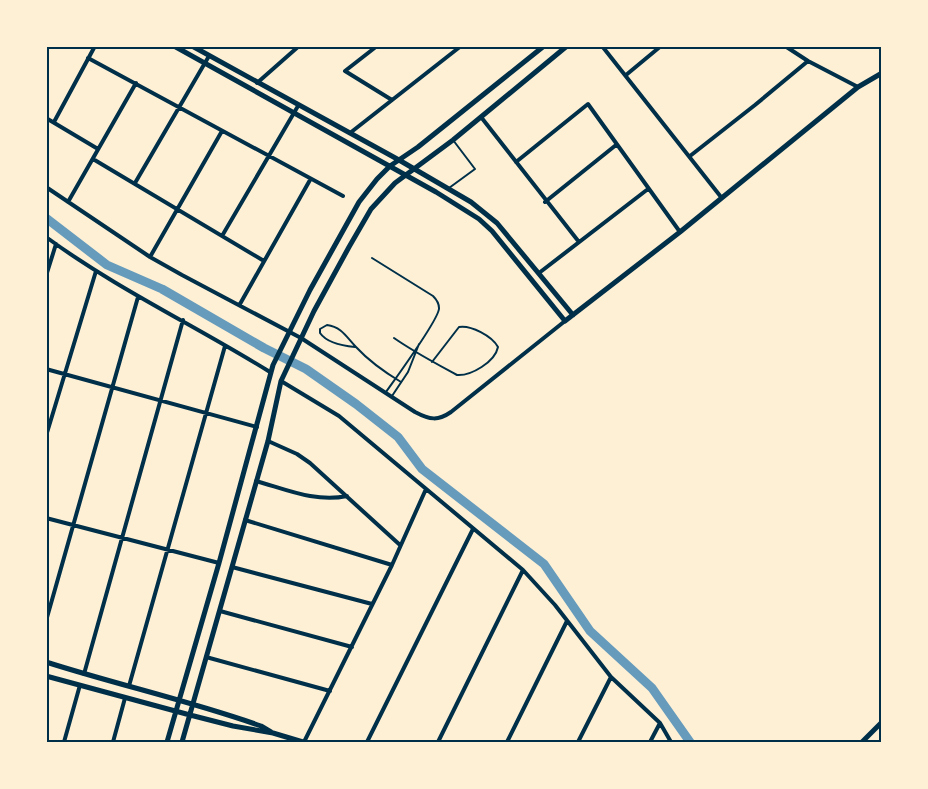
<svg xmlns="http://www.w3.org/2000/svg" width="928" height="789" font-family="Roboto,sans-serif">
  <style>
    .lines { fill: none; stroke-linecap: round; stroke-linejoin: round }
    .canal { stroke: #669bbc; stroke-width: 9 }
    .service { stroke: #003049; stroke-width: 2 }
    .minor { stroke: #003049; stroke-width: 4 }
    .tertiary { stroke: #003049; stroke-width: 5 }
    .neatline { fill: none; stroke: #003049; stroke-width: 2 }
  </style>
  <rect width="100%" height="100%" fill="#fdf0d5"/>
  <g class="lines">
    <path class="canal" d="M 46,218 L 107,265 L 162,289 L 264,348 L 306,369 L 356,404 L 398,437 L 422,469 L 544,564 L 590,631 L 652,688 L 690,742"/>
    <path class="service" d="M 449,188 L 475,169 L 453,140
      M 372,258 L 433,296 C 437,300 439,303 439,308 C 440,318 395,379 386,392
      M 394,338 C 414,352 435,363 457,375 C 471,376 495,362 498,347 C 492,336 471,325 459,327 L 432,362
      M 355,347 C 344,346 327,343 320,333 L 320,329 L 327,325 C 342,327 347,338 356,347 C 368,360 386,373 401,382
      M 392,396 L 408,372 L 419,344"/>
    <path class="minor" d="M 377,46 L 345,71 L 392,100
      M 602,46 L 721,197
      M 785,46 L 808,61 L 858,87
      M 88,58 L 343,196
      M 626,75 L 661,46
      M 257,83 L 299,46
      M 481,117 L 579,242
      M 46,118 L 98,149
      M 54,122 L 95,46
      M 350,133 L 461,46
      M 690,156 L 755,105 L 808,61
      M 93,159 L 264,261
      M 516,162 L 588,104 L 680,232
      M 135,183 L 209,56
      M 46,187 L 150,257 L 182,275 L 301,338 L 415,412 C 430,420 438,421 451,412 L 565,321
      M 68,202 L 136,83
      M 545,202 L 616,145
      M 222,236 L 298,106
      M 46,237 C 117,289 196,326 270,372
      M 150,257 L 222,131
      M 539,273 L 648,189
      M 46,276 L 56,244
      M 240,304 L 310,180
      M 46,369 L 257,427
      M 281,381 L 339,416 L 523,570 L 555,605 L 611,677 L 660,723 L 671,742
      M 46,436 L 96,271
      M 268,441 L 297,454 L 310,463 L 400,545
      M 256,481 C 285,489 316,503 347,496
      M 46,518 L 219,563
      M 245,520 L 392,565
      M 232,567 L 372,604
      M 220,611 L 352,647
      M 46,621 L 138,297
      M 206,657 L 330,691
      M 84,674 L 183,320
      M 129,686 L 225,346
      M 64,742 L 80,685
      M 113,742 L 125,698
      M 304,742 L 392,565 L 426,489
      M 367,742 L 473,529
      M 438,742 L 523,570
      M 507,742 L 567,621
      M 578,742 L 611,677
      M 650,742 L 660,723"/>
    <path class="tertiary" d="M 174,46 L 436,192 L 479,219 L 492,231 L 565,321 L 680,232 L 858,87 L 882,73
      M 192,46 L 399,160 L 471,202 L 497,223 L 573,315
      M 46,662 C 118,685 191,701 261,726 L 271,732
      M 46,676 L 190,715 L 233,726 L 273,733 L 303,742
      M 167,742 L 219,563 L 273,365 L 310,290 L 359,202 L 377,179 L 390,166 L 418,147 L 544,46
      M 182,742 L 268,441 L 281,381 L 314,311 L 349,247 L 371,209 L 395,183 L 453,140 L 567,46
      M 862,742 L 882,722"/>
  </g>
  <rect width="928" height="789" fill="none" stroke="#fdf0d5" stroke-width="96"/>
  <rect x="48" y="48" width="832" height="693" class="neatline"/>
</svg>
